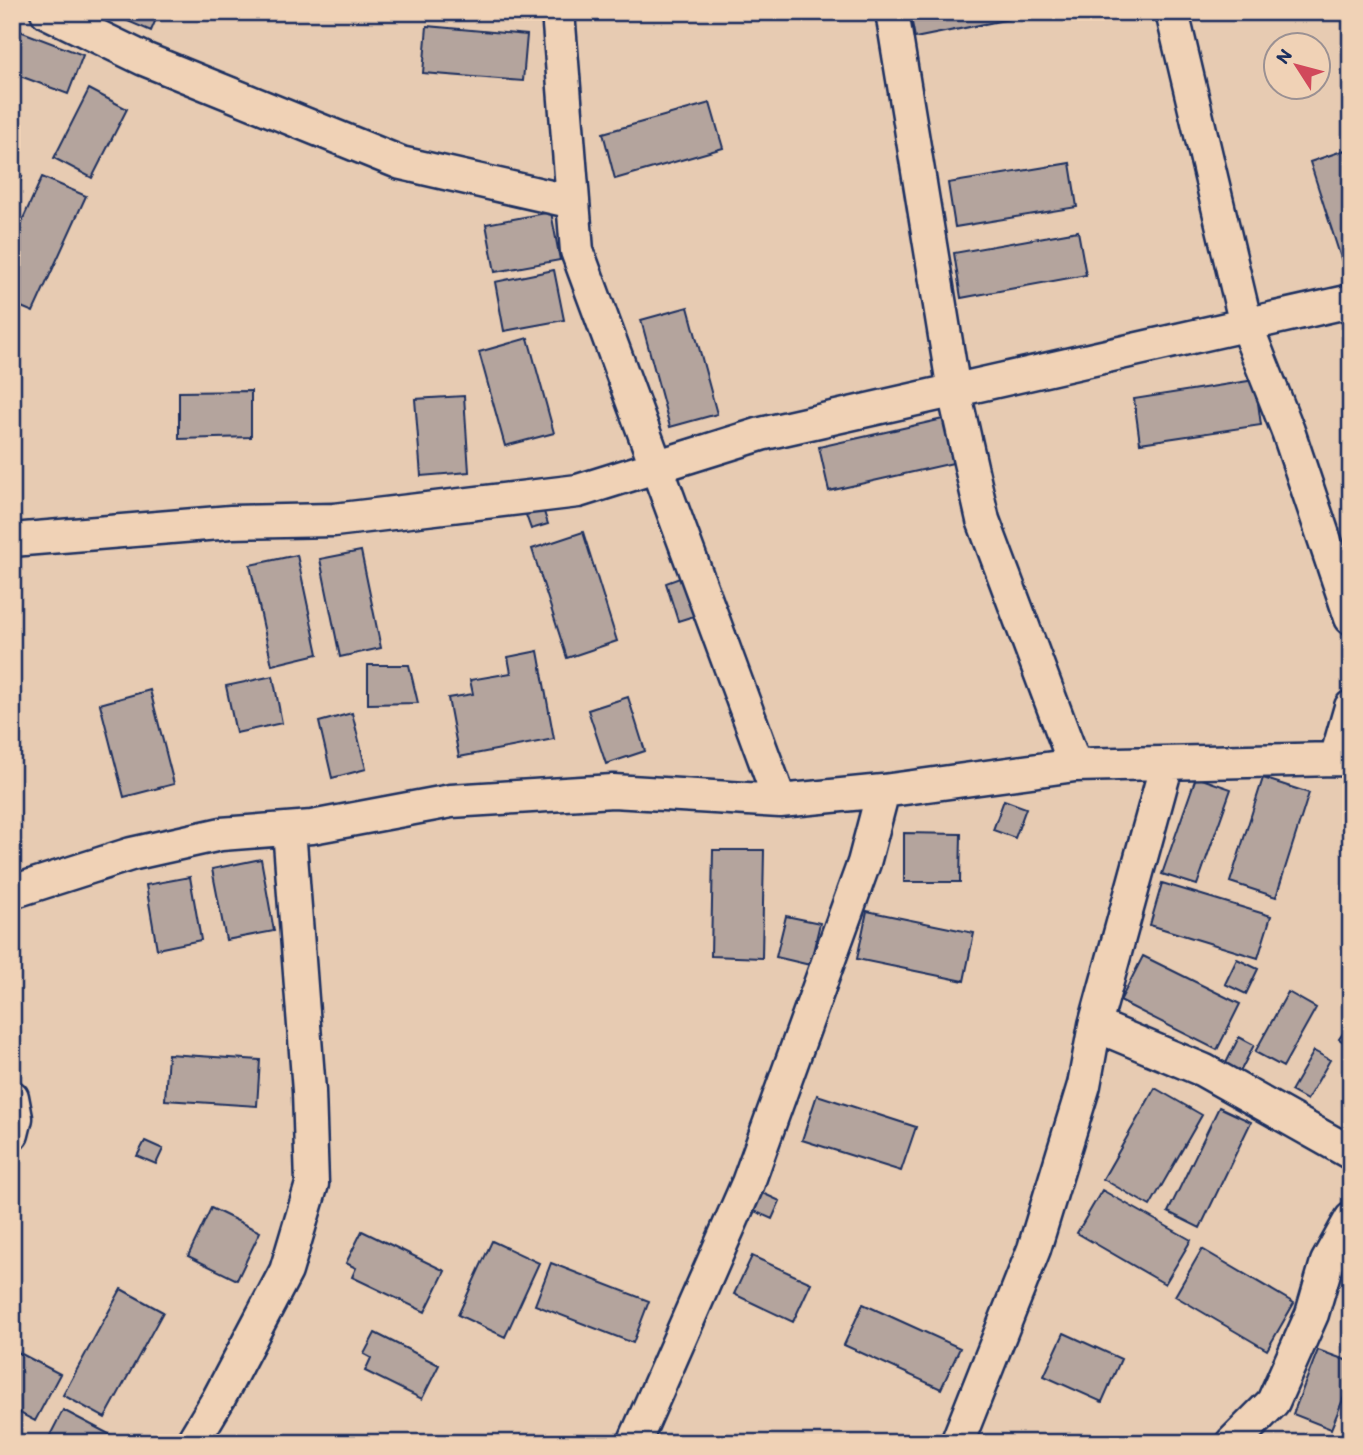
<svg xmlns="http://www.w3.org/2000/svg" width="1363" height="1455" font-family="Itim,sans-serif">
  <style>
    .building { fill: #b4a49d; stroke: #1b2f5e; stroke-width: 2 }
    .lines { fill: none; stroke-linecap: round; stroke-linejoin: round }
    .minor-casing { stroke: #1b2f5e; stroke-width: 37 }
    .minor { stroke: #f0d2b6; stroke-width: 32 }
  </style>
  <rect width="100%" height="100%" fill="#e7cbb2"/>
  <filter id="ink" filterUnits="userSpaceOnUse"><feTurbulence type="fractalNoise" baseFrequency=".0143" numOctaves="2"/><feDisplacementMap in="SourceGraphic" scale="14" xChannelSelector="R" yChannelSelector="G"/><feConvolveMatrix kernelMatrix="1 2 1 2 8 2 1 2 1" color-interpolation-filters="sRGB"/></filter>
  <g filter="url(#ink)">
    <path class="building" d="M 118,12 L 159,12 L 151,31 L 116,16 Z
      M 910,12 L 1039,12 L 1039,13 L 915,38 Z
      M 427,26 L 527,35 L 523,81 L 423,73 Z
      M 12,28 L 83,55 L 68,94 L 12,73 Z
      M 89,89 L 127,109 L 92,178 L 54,158 Z
      M 710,103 L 723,148 L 615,179 L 603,133 Z
      M 1351,148 L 1351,276 L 1347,277 L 1310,162 Z
      M 1070,163 L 1077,207 L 955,227 L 948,183 Z
      M 12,174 L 22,177 L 12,200 Z
      M 42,177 L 86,196 L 33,312 L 12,303 L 12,243 Z
      M 551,212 L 560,260 L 495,272 L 486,224 Z
      M 1078,231 L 1086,275 L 961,298 L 954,253 Z
      M 554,270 L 564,320 L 504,331 L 495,282 Z
      M 688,307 L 717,414 L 670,427 L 641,320 Z
      M 528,338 L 554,433 L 505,446 L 479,352 Z
      M 1255,380 L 1261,425 L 1140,443 L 1134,399 Z
      M 251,391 L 251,437 L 179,439 L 179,392 Z
      M 464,396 L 469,472 L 421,476 L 415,399 Z
      M 943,419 L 953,463 L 829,491 L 819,447 Z
      M 542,506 L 548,524 L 531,529 L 525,512 Z
      M 583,532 L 617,641 L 567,658 L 532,549 Z
      M 361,551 L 381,648 L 340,657 L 320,559 Z
      M 297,555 L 318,654 L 272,665 L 250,565 Z
      M 685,576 L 697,615 L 678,621 L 666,583 Z
      M 538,651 L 554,739 L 459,757 L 448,698 L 473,694 L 470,680 L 511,673 L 508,657 Z
      M 368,665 L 409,665 L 418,703 L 368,704 Z
      M 273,676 L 282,723 L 236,733 L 226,686 Z
      M 150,690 L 174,784 L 124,797 L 100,704 Z
      M 628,697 L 645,751 L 606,764 L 588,710 Z
      M 352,713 L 366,769 L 332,778 L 319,722 Z
      M 1196,777 L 1231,789 L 1197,885 L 1162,874 Z
      M 1263,778 L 1309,793 L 1276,897 L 1230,882 Z
      M 1004,800 L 1026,808 L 1015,838 L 993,830 Z
      M 904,833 L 961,834 L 960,882 L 904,882 Z
      M 713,850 L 764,850 L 762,958 L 711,956 Z
      M 261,859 L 274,931 L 226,940 L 212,869 Z
      M 190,877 L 201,940 L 157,949 L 146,885 Z
      M 1162,883 L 1271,916 L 1258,958 L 1150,925 Z
      M 867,911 L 974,933 L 964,981 L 857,959 Z
      M 786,916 L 820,923 L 810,965 L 776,957 Z
      M 1143,956 L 1240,1004 L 1217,1050 L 1120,1001 Z
      M 1237,959 L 1258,969 L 1246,994 L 1225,984 Z
      M 1288,992 L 1316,1008 L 1283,1067 L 1255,1052 Z
      M 1351,1022 L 1351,1047 L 1339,1039 Z
      M 1239,1037 L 1254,1045 L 1240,1072 L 1225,1065 Z
      M 1314,1051 L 1330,1060 L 1307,1100 L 1291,1091 Z
      M 168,1054 L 260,1060 L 257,1106 L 165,1100 Z
      M 1155,1088 L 1202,1115 L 1150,1206 L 1103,1179 Z
      M 817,1095 L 916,1127 L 901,1171 L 802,1140 Z
      M 1219,1107 L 1251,1122 L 1200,1228 L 1168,1212 Z
      M 145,1141 L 163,1149 L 156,1164 L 137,1156 Z
      M 1102,1190 L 1191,1240 L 1165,1284 L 1077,1233 Z
      M 760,1192 L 780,1201 L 772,1219 L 752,1210 Z
      M 211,1208 L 260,1232 L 237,1280 L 188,1256 Z
      M 362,1231 L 445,1271 L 425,1312 L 352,1277 L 356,1268 L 346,1263 Z
      M 492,1241 L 539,1263 L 505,1337 L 458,1315 Z
      M 1202,1249 L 1294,1303 L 1267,1350 L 1175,1296 Z
      M 752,1256 L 811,1283 L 793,1322 L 734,1294 Z
      M 551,1263 L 649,1301 L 633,1343 L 535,1305 Z
      M 121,1289 L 163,1312 L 105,1418 L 63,1395 Z
      M 863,1304 L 960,1348 L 941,1389 L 844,1345 Z
      M 375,1333 L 439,1365 L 422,1399 L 365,1371 L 371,1358 L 364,1354 Z
      M 1064,1333 L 1121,1359 L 1102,1402 L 1044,1376 Z
      M 12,1349 L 60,1374 L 35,1421 L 12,1409 Z
      M 1318,1350 L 1351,1362 L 1351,1380 L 1331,1429 L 1293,1414 Z
      M 63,1410 L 126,1443 L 46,1443 Z"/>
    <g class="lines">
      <defs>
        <path id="minor" d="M 47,12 L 144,59 L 401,163 L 573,202
          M 558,12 L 577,251 L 780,801
          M 892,12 L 954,391 L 983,520 L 1075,765
          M 1172,12 L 1246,325 L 1288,431 L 1351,618
          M 12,540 L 231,522 L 334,520 L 578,491 L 761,434 L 1351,301
          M 1336,759 L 1351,707
          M 12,892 L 131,854 L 221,834 L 312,827 L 451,801 L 613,791 L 780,801 L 883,791 L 1075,765 L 1336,759 L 1351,760
          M 1095,1025 L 1203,1070 L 1351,1153
          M 12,1097 L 16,1118 L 12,1134
          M 192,1443 L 219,1398 L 286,1271 L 312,1184 L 309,1091 L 289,829
          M 634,1443 L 748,1183 L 864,863 L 883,791
          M 957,1443 L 1034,1249 L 1084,1085 L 1095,1025 L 1167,763
          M 1232,1443 L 1273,1402 L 1312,1314 L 1327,1262 L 1351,1219"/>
      </defs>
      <use href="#minor" class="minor-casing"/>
      <use href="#minor" class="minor"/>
    </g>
  </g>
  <rect width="1363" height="1455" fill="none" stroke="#f0d2b6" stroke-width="42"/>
  <rect x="21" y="21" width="1321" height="1413" fill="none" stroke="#1b2f5e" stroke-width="2.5" filter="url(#ink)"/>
  <g transform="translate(1297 66) rotate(306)"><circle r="33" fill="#f0d2b6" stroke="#9b9193" stroke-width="2"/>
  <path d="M0-5L12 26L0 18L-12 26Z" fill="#d1495b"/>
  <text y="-10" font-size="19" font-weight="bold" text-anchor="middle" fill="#1b2f5e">N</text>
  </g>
</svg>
